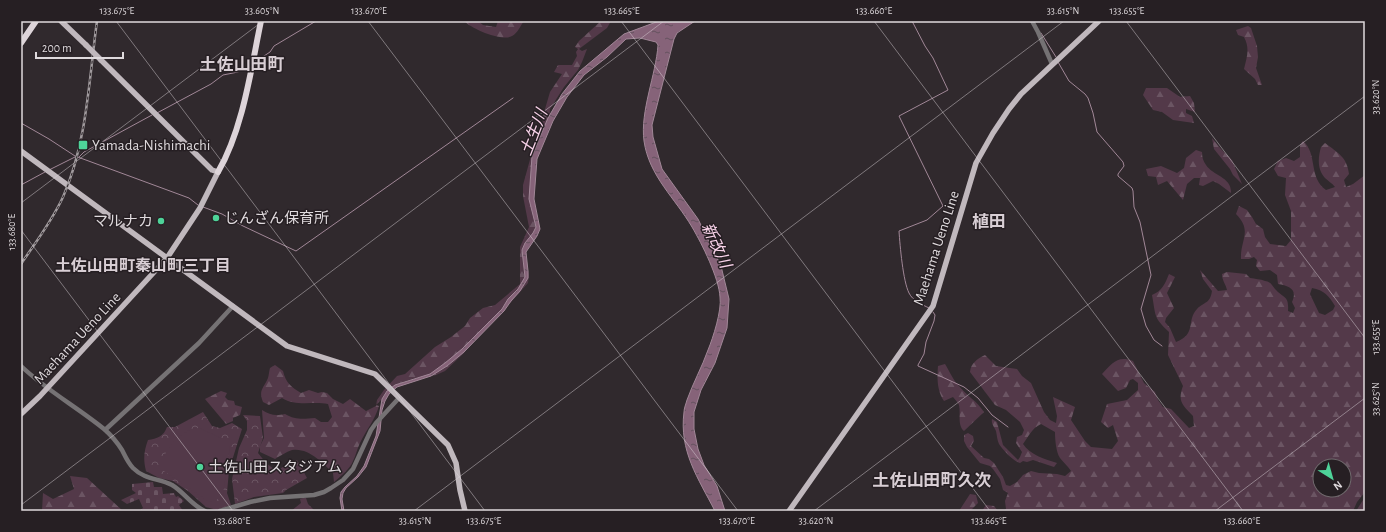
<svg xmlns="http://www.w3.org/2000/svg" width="1386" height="532" font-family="'Alegreya Sans','Noto Sans JP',sans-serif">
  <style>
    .grass { fill: url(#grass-tufts) }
    .forest { fill: url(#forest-firs); fill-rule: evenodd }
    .cemetery { fill: url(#cemetery-stones) }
    .park { fill: url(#park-crowns) }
    .pitch { fill: #533949 }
    .water { fill: url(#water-ripples); stroke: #a18797 }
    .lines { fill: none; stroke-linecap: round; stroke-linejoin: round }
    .stream { stroke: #a18797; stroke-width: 1 }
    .minor { stroke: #757274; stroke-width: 4.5 }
    .major { stroke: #c0b8bd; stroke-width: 5.5 }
    .highway { stroke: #ddd4d9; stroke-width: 6 }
    .rail-casing { stroke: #a19b9e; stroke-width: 2.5 }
    .rail { stroke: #261f23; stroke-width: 1; stroke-dasharray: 3; stroke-linecap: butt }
    .major-bridge { stroke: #c0b8bd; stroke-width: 5.5 }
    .ticks { fill: none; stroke: #dfdadd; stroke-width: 1; stroke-opacity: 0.45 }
    .poi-dot { fill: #4ed399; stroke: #261f23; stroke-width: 1.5 }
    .labels { text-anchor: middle; stroke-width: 3; stroke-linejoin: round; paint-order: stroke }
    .poi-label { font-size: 15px; fill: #dfdadd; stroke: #261f23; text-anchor: start }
    .street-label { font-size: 15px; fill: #dfdadd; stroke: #261f23 }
    .water-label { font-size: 16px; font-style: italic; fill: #f9d3ea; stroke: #261f23 }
    .neighbourhood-label { font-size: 16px; font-weight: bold; fill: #d8ced4; stroke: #261f23 }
    .quarter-label { font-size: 17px; font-weight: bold; fill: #d8ced4; stroke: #261f23 }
    .neatline { fill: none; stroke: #dfdadd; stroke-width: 1.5 }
    .ticks-label { font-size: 10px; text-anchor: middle; fill: #dfdadd }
  </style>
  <defs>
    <pattern id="grass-tufts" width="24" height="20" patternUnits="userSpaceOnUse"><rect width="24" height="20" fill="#533949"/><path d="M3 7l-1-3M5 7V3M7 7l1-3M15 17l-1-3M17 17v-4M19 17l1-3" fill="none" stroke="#6b5563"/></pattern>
    <pattern id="forest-firs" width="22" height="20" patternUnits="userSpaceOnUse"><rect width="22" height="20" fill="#533949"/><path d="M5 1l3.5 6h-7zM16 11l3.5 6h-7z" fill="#6b5563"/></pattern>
    <pattern id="cemetery-stones" width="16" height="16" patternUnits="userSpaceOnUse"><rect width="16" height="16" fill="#533949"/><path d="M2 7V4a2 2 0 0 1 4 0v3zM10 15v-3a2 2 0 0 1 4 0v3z" fill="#6b5563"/></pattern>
    <pattern id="park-crowns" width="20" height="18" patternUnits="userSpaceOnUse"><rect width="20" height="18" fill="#533949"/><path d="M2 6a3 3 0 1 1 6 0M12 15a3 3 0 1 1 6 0" fill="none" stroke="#6b5563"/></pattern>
    <pattern id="water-ripples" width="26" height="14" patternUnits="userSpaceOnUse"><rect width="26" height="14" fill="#866379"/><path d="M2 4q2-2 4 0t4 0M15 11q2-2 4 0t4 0" fill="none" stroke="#64525e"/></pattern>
  </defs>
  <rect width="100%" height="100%" fill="#30292d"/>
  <path class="grass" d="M 1365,497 L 1365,511 L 1356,511 Z"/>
  <path class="forest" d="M 464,21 L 478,21 L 483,25 L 496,27 L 498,21 L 524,21 C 520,26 518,33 512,36 C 502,42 472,29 464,21 Z
    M 601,21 L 611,21 L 607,28 L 579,49 L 582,51 L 587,49 L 582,62 L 578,70 L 564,87 L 550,109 L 549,123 L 535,156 L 531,181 L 536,226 L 534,236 L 529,237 L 524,249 L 529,275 L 528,283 L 512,301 L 483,328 L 464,353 L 445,371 L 436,375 L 415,378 L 403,382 L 392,389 L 376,405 L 379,406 C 375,420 366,430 360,443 C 357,449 356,455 353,461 C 350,469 341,476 334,482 L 333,473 C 323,463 308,447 292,450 C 286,452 280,456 275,459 L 260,452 L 260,446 L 264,438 L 262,410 C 270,415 275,416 285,414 C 295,420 303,419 315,418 L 321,422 L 328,422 L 332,417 L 328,404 C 313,401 296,407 282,398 L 269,405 L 263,402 C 258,390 264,388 268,378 C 269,375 269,371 270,368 L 275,365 L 283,371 C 286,383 291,387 301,393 L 309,390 L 318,393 L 322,392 L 327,393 L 333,399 L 343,404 L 350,399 L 366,411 L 376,406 L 377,400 L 384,390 L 397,376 L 405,374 L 435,347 L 451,337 L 465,326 L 470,318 L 483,308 L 495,305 L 520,284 L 520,247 L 529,227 L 523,196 L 523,185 L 531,156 L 542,128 L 543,116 L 550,92 L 562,74 L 554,72 L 558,65 L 572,65 L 577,56 L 576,52 L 578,49 L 575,47 L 579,41 Z
    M 1248,26 L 1251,28 L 1257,46 L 1258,57 L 1256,68 L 1262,85 L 1258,85 L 1255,79 L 1244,69 C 1247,57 1250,48 1244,37 L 1238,35 L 1236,30 Z
    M 1146,88 L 1167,88 L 1180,97 L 1190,96 L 1194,103 L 1195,112 L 1186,109 L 1186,113 L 1192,116 L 1194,123 L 1173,120 L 1162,112 L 1153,110 L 1143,95 Z
    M 1212,138 L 1221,149 L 1232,160 L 1242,184 L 1233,175 L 1230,169 L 1214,149 Z
    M 1303,141 C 1318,154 1308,177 1326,190 L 1335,187 C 1332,183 1328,181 1325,178 C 1317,169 1318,158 1321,147 L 1325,143 C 1338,153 1347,157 1349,174 L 1344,180 L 1346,187 L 1353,184 L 1365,175 L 1365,492 L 1357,502 L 1353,511 L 1003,511 L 1006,509 L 1005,501 L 1008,493 L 1003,490 L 1000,479 L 993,469 L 990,466 L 980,463 L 967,447 L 964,441 L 964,435 L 968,433 L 973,436 L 974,441 L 971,446 L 984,458 L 989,459 L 994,463 L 1003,477 L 1006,485 L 1010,486 L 1017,482 L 1023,475 L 1031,471 L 1039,473 L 1057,474 L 1065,476 L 1071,471 C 1068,466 1063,462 1060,458 C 1056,452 1055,439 1055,432 L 1041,424 C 1031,429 1029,436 1023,444 C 1030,455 1045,459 1057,463 L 1054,467 L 1033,460 L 1027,462 L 1023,461 L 1020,463 C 1013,461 1003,450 999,444 C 997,440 997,435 996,431 C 994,426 991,424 992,419 L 997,422 L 1003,445 L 1018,460 L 1020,457 L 1022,452 L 1016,443 L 1017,437 L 1022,435 L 1024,430 L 1020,422 L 1006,410 L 995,405 L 970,372 C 971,363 977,359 985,355 L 996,366 L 1017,369 L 1022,376 L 1031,383 L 1044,412 L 1050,420 L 1056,423 L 1057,416 L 1053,397 L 1075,407 L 1071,420 L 1085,441 L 1091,447 L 1112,449 L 1118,441 L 1113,425 L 1108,428 L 1101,422 L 1107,404 L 1127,400 L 1138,390 L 1138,383 L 1133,379 L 1130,380 L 1126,388 L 1118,391 L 1102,374 C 1112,364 1117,355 1133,361 L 1144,383 L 1155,392 L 1158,400 L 1163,407 L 1171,409 L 1189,428 L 1194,426 L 1193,416 C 1183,405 1177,402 1183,386 L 1168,355 L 1169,332 C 1153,317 1156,316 1152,295 C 1162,291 1165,284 1169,274 L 1175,277 L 1167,293 L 1174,308 L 1166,318 L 1165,322 L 1170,328 L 1176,342 C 1197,334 1186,321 1197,309 C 1205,301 1210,304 1212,291 L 1203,279 L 1200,270 L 1218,291 L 1227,290 C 1226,284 1222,281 1222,274 L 1227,272 L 1246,274 L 1250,278 C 1255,279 1260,279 1265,281 C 1271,282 1272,285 1275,289 C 1284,299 1289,295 1288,311 L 1293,313 L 1295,308 L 1292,302 C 1298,289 1289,286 1278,284 L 1277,275 L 1270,270 L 1260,271 L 1256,266 L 1257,260 L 1254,257 L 1249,259 L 1241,259 C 1240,240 1253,231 1236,214 L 1239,206 L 1247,210 L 1252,217 L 1256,224 L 1263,229 L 1265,237 L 1270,244 L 1286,246 L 1291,240 L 1291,211 L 1285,195 L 1286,178 L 1278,176 L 1274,169 L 1278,161 L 1286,158 L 1294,161 L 1300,157 L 1300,145 ZM 1312,288 C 1324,290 1329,296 1335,306 L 1333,310 L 1325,315 L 1319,313 L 1310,294 ZM 1320,466 L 1344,466 L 1344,490 L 1320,490 Z
    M 1196,150 L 1202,152 C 1202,157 1203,161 1206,165 C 1213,176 1232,177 1231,193 L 1219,184 L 1213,181 L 1203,186 L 1199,185 L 1200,178 L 1194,178 L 1187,184 L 1183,200 L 1167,181 L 1158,185 L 1156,177 L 1148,176 L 1146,169 L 1161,166 L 1177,173 L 1184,168 L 1186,158 Z
    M 945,364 C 950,372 953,380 959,386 C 967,396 977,401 984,412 L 964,431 C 957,425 961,413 959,405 C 958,402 955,400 953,397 L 944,401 C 937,391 937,378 938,366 Z
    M 221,391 L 227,393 L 225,397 L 228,400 L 234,401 L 235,405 L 242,407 L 240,415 L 233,418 L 233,421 L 226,424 L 205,399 Z
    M 70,476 L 87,478 L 123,511 L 42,511 L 43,493 L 53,499 L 74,489 Z
    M 970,494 L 976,495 L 978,503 L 970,511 L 959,511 Z
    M 303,498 L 306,498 L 308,504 L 315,511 L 291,511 L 301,503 L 300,499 Z
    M 986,505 L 994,506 L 998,511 L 982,511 Z"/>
  <path class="cemetery" d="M 153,482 L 154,487 L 162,487 L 163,494 L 174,493 L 176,497 L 178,496 L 184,501 L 179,505 L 183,511 L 139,511 L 143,508 L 139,499 L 127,504 L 121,500 L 136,493 L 132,490 L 132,484 Z"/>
  <path class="park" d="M 203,412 L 212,426 L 220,428 L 232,423 L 242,429 L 229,470 L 227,493 L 231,505 L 217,510 L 206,507 L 188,491 L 173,481 L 159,478 L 146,471 C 143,459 144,451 148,440 C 157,439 164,436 167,427 L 175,427 Z
    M 243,415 L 260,416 L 263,438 L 258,453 L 266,463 L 275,470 L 281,468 L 297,460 L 307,478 L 286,490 L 283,493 L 254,497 L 235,504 L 232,479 L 239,448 L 247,430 L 247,421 Z"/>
  <path class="pitch" d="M 199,428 L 221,438 L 230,446 L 223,494 C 219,499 215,502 208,501 L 164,471 L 164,456 L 175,439 L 191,429 Z"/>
  <path class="water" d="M 659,21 L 695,21 L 677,33 L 674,39 L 652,125 L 653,137 L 662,169 L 698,219 L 721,266 L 729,299 L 727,328 L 715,363 L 701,390 L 694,412 L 694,429 L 698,449 L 704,465 L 717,486 L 725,511 L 715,511 C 698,478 679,451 684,412 C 684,408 686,404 687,400 C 693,383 702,367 708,350 C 713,338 722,310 720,297 C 719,278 702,244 692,227 C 675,198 649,176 644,141 C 640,111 656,75 658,45 L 656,42 L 640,38 L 626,39 L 607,57 L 584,75 L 567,97 L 553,121 L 537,159 L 534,199 L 540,229 L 537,236 L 526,252 L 528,271 L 528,278 L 520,291 L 511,301 L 504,311 L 464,352 L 447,366 L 431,376 L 397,387 L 389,394 L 385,401 L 382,410 L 380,431 L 366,467 L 358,477 L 346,488 L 343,493 L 342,499 L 344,511 L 342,511 L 340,498 L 341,492 L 345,487 L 357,476 L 364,466 L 376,436 L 382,399 L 387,391 L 395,385 L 430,374 L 445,363 L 462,349 L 502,309 L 508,299 L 518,289 L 525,277 L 522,250 L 525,243 L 533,233 L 536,227 L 529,199 L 532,156 L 548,118 L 562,94 L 580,71 L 624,34 Z"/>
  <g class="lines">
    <path class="stream" d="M 912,21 L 925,46 L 933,58 L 948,90 L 899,116 L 943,206 L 927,220 L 899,231 C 900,246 903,281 909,293 C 913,301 921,304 929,308
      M 1041,33 L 1056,57
      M 1058,62 L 1069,81 L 1085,94 L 1088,98 L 1093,113 L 1097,132 L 1123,162 L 1124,166 L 1118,174 L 1118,176 L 1132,188 L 1133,191 L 1134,207 L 1140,222 L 1151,275 L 1141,309 L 1146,326 L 1154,340 L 1162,346
      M 260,63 L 261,58 L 270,52 L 274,46 L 316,21
      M 157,113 L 211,84 L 223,75 L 238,72
      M 21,123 L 49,139 L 75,156 L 189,198 L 198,205
      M 79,157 L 84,152 L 152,115
      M 49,170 L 75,157
      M 21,185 L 45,172
      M 203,207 L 222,214 L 243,226 L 296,251 L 513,98
      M 933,312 L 935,315 L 934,321 L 926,342 L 924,354 L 918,365 L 918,366 L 964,387 L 978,398 L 992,415 L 1008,427"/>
    <path class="minor" d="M 1032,21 L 1038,32 L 1052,64
      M 21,366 C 46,390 77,407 104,429 C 111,435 117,442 122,450 C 125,456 128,463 133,468 C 145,480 158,478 172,485 C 184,492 192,506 205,511
      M 105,430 L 199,343 L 233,306
      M 220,511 L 250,502 L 270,498 L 314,495 L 324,492 L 331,488 L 343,480 L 353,469 L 371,430 L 376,423 L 399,398"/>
    <path class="major" d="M 61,21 L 86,45
      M 21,151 L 287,346 L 375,374 L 448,445 L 456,463 L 460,490 L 465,511
      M 21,414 L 40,396 L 167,258 L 200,208 L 218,172 L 212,170 L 101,60
      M 789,511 L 933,306 L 976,163 L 993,133 L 1009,109 L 1021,94 L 1099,21"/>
    <path class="highway" d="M 21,43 L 36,21
      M 218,172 C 243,129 251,69 261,21"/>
    <defs>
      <path id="rail" d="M 21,264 C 36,242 52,221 63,197 C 87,143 89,79 97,21"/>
    </defs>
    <use href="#rail" class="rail-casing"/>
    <use href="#rail" class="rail"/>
    <path class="major-bridge" d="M 86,45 L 101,60"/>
  </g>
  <path class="ticks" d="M 116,21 L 485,511M 368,21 L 738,511M 621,21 L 990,511M 874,21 L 1243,511M 1126,21 L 1365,338M 21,203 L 263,21M 21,230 L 233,511M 21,505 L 664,21M 414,511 L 1064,21M 814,511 L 1365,96M 1215,511 L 1365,398"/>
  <g class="poi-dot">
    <rect x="78" y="140" width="10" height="10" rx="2"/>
    <circle cx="216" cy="218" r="4"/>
    <circle cx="161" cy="221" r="4"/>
    <circle cx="200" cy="467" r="4"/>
  </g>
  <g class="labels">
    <g class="poi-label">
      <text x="92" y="150">Yamada-Nishimachi</text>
      <text x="224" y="223">じんざん保育所</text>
      <text x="153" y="226" text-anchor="end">マルナカ</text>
      <text x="208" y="472">土佐山田スタジアム</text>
    </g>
    <g class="street-label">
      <text transform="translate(936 248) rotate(-72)" y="5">Maehama Ueno Line</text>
      <text transform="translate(77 338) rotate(-47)" y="5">Maehama Ueno Line</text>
    </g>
    <g class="water-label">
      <text transform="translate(533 132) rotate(-69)" y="6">土生川</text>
      <text transform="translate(717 245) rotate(65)" y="6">新改川</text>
    </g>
    <g class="neighbourhood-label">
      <text x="143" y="271">土佐山田町秦山町三丁目</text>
    </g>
    <g class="quarter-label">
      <text x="242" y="70">土佐山田町</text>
      <text x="989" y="227">植田</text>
      <text x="932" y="486">土佐山田町久次</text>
    </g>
  </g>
  <rect width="1386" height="532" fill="none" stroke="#261f23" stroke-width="44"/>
  <g transform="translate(1332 478) rotate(143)"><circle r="19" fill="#261f23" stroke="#706a6d"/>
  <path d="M0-3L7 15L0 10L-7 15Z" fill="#4ed399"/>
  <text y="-6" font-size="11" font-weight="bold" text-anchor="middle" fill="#dfdadd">N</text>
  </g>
  <path d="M36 52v6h87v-6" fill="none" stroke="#dfdadd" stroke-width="2"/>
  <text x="42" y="52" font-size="12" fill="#dfdadd" stroke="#261f23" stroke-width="3" paint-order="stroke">200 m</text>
  <rect x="22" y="22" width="1342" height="488" class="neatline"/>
  <g class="ticks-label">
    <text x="117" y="14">133.675°E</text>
    <text x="262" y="14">33.605°N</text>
    <text x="369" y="14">133.670°E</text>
    <text x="622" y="14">133.665°E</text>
    <text x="874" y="14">133.660°E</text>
    <text x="1063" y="14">33.615°N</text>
    <text x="1127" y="14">133.655°E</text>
    <text transform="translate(1375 97) rotate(-90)" y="4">33.620°N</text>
    <text transform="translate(11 232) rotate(-90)" y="4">133.680°E</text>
    <text transform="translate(1375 337) rotate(-90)" y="4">133.655°E</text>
    <text transform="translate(1375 399) rotate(-90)" y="4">33.625°N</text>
    <text x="232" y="524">133.680°E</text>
    <text x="415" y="524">33.615°N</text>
    <text x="484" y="524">133.675°E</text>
    <text x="737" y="524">133.670°E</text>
    <text x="816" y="524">33.620°N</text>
    <text x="989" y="524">133.665°E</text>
    <text x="1242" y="524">133.660°E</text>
  </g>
</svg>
